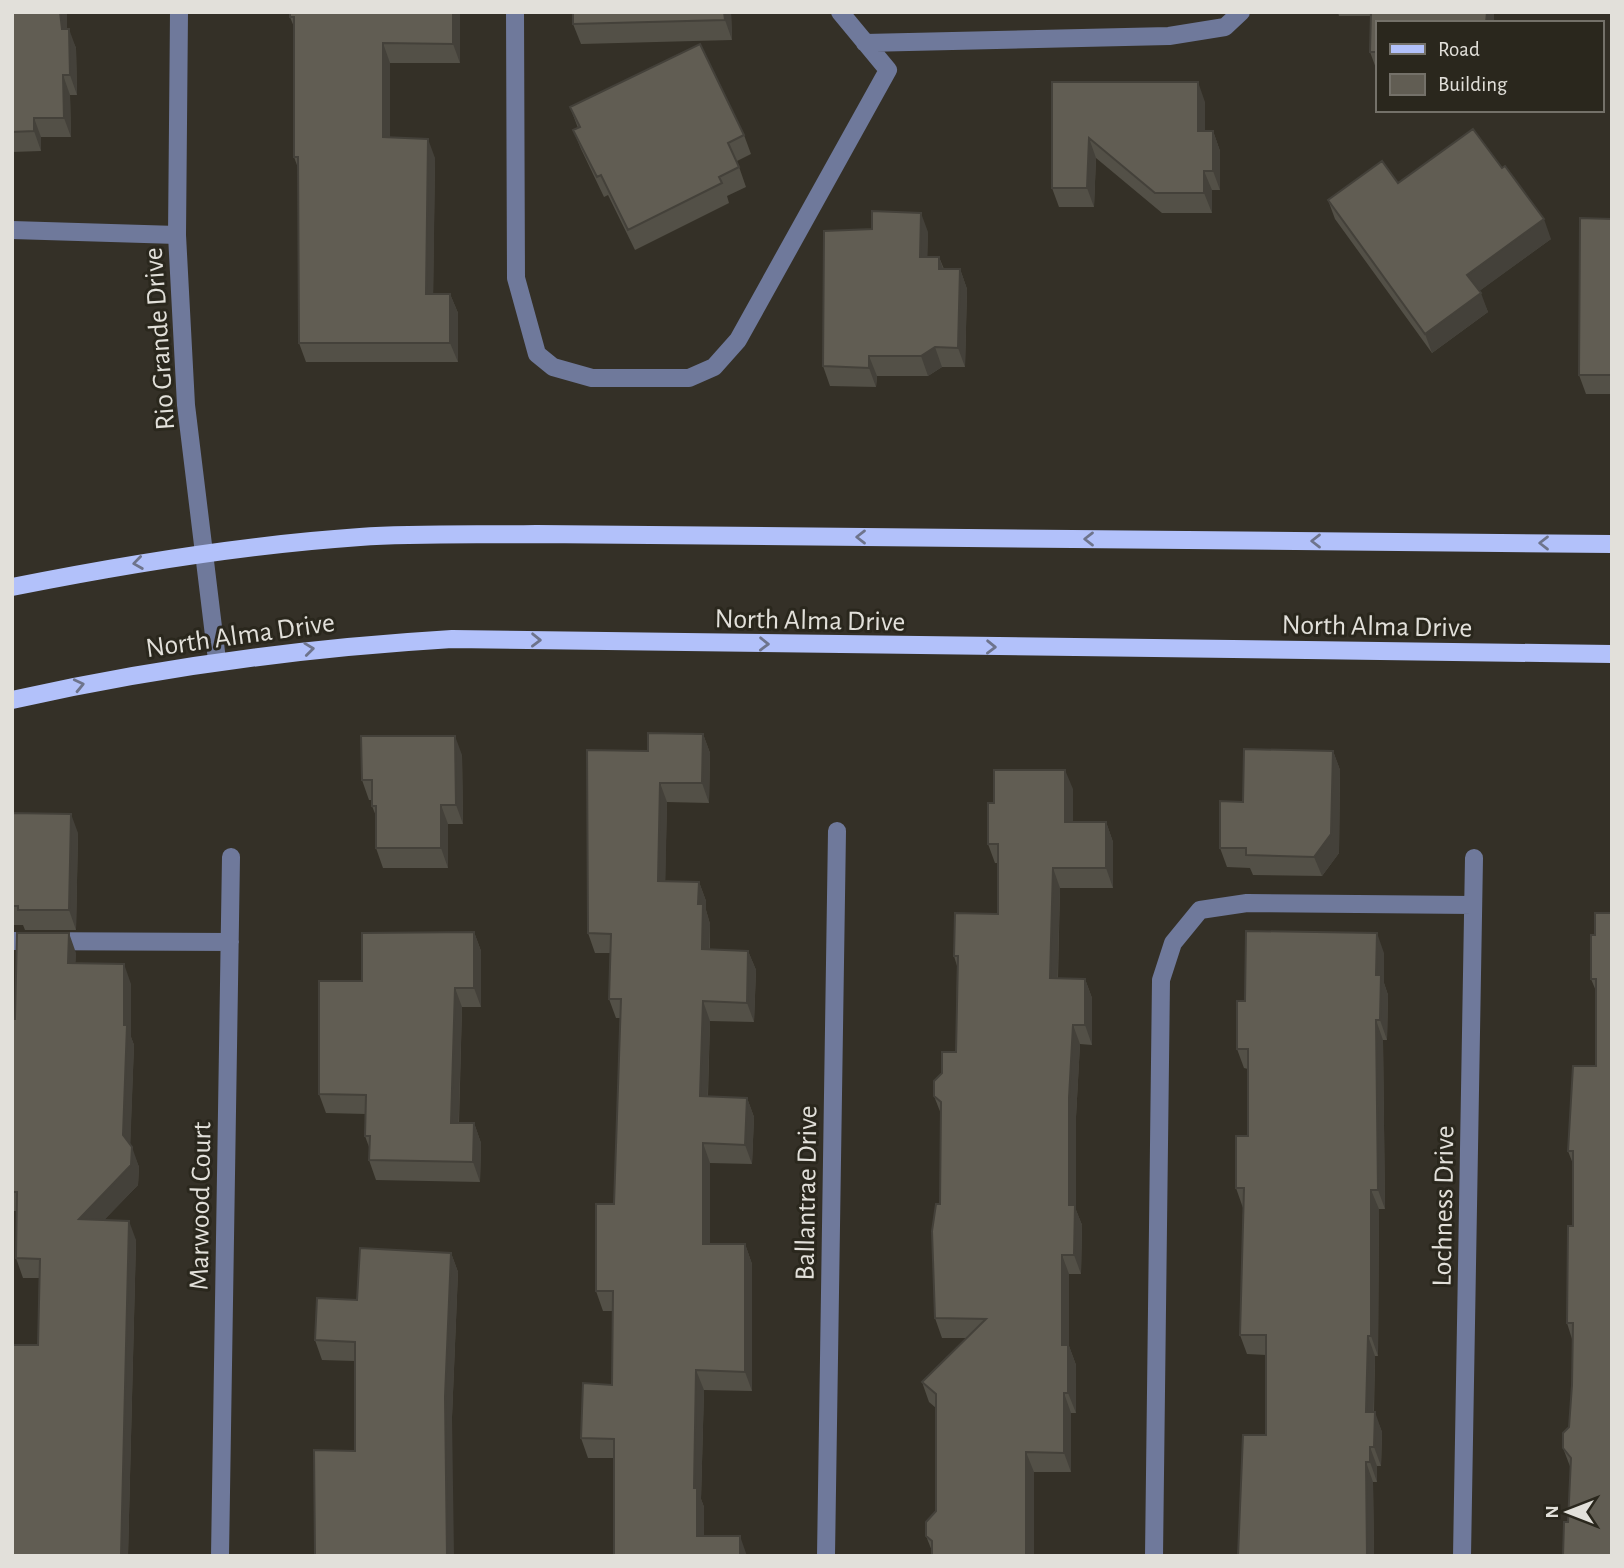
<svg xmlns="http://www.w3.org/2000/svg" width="1624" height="1568" font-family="'Alegreya Sans',sans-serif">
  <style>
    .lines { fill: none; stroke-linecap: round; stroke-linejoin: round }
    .minor { stroke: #6f799b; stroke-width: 18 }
    .major { stroke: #b2c1fa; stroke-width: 18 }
    .wall { fill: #535047 }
    .shaded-wall { fill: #44413a }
    .building { fill: #615d53; stroke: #44413a; stroke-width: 2 }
    .oneway { stroke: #6e748c }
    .labels { text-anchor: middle; stroke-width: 6; stroke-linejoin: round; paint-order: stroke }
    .street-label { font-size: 28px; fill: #e2e0da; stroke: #2a271d }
  </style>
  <rect width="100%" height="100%" fill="#343027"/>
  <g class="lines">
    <path class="minor" d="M 179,12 L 177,235 L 186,405 L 217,660
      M 515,12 L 516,278 L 537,354 L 553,367 L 592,378 L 689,378 L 714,367 L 738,340 L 888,70 L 840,12
      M 865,43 L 1169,36 L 1225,27 L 1241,12
      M 12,230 L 177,235
      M 12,941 L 230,942
      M 220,1556 L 231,857
      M 826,1556 L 837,831
      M 1154,1556 L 1161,980 L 1173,943 L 1200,910 L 1247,903 L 1473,905
      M 1462,1556 L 1474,858"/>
    <path class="major" d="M 12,587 C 127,564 242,545 360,537 C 418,533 477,535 536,534 L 1612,544
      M 12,700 C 159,667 302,648 452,639 L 1612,654"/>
  </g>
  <path class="wall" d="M 12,12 L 67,12 L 67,29 L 76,48 L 77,95 L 70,95 L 71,137 L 41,137 L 41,151 L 12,152 Z
    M 460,12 L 460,63 L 390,63 L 390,138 L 435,158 L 433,294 L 450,294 L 458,313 L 458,362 L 306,362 L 299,343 L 298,168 L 294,157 L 294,27 L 290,17 Z
    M 731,12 L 732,40 L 581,44 L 573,24 Z
    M 1338,12 L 1494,12 L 1494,23 L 1377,23 L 1377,71 L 1370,52 L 1371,16 L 1339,16 Z
    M 1052,82 L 1205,102 L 1205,131 L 1213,131 L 1220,151 L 1220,190 L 1212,190 L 1212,213 L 1162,213 L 1096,158 L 1094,207 L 1059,207 L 1052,188 Z
    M 570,107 L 744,135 L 751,154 L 737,161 L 746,187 L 727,196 L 729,203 L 635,250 L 608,195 L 604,197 L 581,149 L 573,130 L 578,128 Z
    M 1398,183 L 1551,239 L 1479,291 L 1488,312 L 1432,353 L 1335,219 L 1328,200 Z
    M 1612,219 L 1612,394 L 1586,394 L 1579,375 Z
    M 928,232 L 927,257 L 939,257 L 944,269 L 960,269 L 967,289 L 965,367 L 942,367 L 928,376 L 877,376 L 876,387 L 830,386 L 823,366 Z
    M 703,734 L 710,753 L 709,803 L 667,802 L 665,881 L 699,882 L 706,901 L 706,910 L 710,924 L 710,949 L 748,951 L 756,970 L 754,1022 L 710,1021 L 708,1096 L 747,1098 L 754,1117 L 752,1164 L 710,1163 L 710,1244 L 745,1244 L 752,1264 L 752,1391 L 704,1390 L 701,1499 L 704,1507 L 704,1536 L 747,1556 L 614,1556 L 614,1458 L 588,1458 L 581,1438 L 612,1385 L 613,1311 L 603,1311 L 596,1291 L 614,1204 L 620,1018 L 616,1018 L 609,999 L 610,953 L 595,953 L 588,933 L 648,751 Z
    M 1333,751 L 1340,770 L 1339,853 L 1322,876 L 1253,875 L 1250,868 L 1227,867 L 1220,848 L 1243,802 Z
    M 462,755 L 463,824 L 448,824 L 448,868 L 383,868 L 376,848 L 376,816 L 372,806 L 372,800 L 369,800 L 362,780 Z
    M 1073,789 L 1073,822 L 1106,822 L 1113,842 L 1113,888 L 1060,888 L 1058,978 L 1085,979 L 1092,998 L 1092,1045 L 1080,1044 L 1076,1117 L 1076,1210 L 1082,1225 L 1081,1274 L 1069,1274 L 1069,1346 L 1076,1365 L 1076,1413 L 1071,1413 L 1071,1472 L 1034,1472 L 1034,1556 L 932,1551 L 926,1536 L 936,1511 L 936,1408 L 929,1402 L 922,1382 L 967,1338 L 942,1338 L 935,1318 L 940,1204 L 941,1114 L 934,1096 L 942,1073 L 956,1052 L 957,966 L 954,956 L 998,914 L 998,863 L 995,863 L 988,844 L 994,803 Z
    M 12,813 L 78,833 L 76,930 L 25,930 L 23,925 L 12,925 Z
    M 1612,913 L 1568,1522 L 1571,1469 L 1563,1448 L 1569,1427 L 1572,1385 L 1572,1339 L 1567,1323 L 1573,1226 L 1573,1164 L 1568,1151 L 1596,1066 L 1596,991 L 1591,979 L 1595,935 Z
    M 474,932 L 481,951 L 481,1007 L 462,1007 L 459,1123 L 474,1123 L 481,1143 L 480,1182 L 376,1180 L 369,1160 L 369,1147 L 365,1136 L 366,1114 L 326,1113 L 319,1094 L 362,981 Z
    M 76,953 L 75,963 L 131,984 L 131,1037 L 134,1045 L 130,1145 L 139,1167 L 138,1185 L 104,1220 L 136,1240 L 128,1556 L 12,1556 L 38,1345 L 39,1278 L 23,1278 L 16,1258 L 17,1211 L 12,1211 L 12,1019 L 15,1019 Z
    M 1384,953 L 1384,983 L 1388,995 L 1387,1040 L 1383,1040 L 1385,1209 L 1379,1209 L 1378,1356 L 1375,1356 L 1374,1412 L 1382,1432 L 1381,1466 L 1377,1466 L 1377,1482 L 1373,1482 L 1374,1556 L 1238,1556 L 1266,1435 L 1266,1355 L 1247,1354 L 1240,1335 L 1243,1208 L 1236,1188 L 1248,1136 L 1248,1069 L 1244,1068 L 1237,1049 L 1245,1001 Z
    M 451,1253 L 458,1272 L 452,1417 L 355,1451 L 355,1361 L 322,1360 L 315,1340 L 357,1300 Z"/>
  <path class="shaded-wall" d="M 60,12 L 67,12 L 67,34 L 62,29 Z
    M 453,12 L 460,12 L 460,63 L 453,44 Z
    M 724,12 L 731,12 L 732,40 L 725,20 Z
    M 1487,12 L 1494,12 L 1494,23 L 1486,23 Z
    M 69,29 L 76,48 L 77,95 L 70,75 Z
    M 383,43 L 390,63 L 390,157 L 383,137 Z
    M 63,75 L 70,95 L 71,137 L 64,118 Z
    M 1198,82 L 1205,102 L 1205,151 L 1198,131 Z
    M 34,118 L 41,137 L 41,151 L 34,131 Z
    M 1213,131 L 1220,151 L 1220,190 L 1213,171 Z
    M 1089,138 L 1096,158 L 1094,207 L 1087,188 Z
    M 428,139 L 435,158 L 433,313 L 426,294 Z
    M 1204,171 L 1212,190 L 1212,213 L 1204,193 Z
    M 921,213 L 928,232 L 927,277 L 920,257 Z
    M 1544,219 L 1551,239 L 1474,295 L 1467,275 Z
    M 939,257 L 946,277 L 939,269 Z
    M 960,269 L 967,289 L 965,367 L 958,348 Z
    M 1481,293 L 1488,312 L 1432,353 L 1425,334 Z
    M 450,294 L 458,313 L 458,362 L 450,343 Z
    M 935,347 L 942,367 L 928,376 L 921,356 Z
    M 869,356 L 877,376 L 876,387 L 869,368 Z
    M 703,734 L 710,753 L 709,803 L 702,783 Z
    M 455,736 L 462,755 L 463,824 L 456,805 Z
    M 1333,751 L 1340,770 L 1339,853 L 1322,876 L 1314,857 Z
    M 1065,770 L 1073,789 L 1073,842 L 1065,822 Z
    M 660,783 L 667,802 L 665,900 L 658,881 Z
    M 441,805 L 448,824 L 448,868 L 441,848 Z
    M 71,814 L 78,833 L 76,930 L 69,910 Z
    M 1106,822 L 1113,842 L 1113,888 L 1106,868 Z
    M 1053,868 L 1060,888 L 1057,998 L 1050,978 Z
    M 699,882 L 706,901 L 706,910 L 710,924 L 709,969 L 702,949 L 698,904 Z
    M 474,932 L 481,951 L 481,1007 L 474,988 Z
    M 69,933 L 76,953 L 75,983 L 68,963 Z
    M 1377,933 L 1384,953 L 1384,983 L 1388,995 L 1387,1040 L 1380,1020 L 1376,975 Z
    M 748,951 L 756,970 L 754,1022 L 747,1003 Z
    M 124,964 L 131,984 L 131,1037 L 134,1045 L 130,1155 L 123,1135 Z
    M 1085,979 L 1092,998 L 1092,1045 L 1085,1025 Z
    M 455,988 L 462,1007 L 458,1143 L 451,1123 Z
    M 703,1001 L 710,1021 L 707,1115 L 700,1096 Z
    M 1376,1020 L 1383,1040 L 1385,1209 L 1378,1190 Z
    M 1073,1025 L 1080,1044 L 1076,1117 L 1076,1210 L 1082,1225 L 1081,1274 L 1074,1255 L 1069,1205 L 1069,1098 Z
    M 747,1098 L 754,1117 L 752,1164 L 745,1145 Z
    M 474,1123 L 481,1143 L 480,1182 L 473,1162 Z
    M 703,1143 L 710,1163 L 710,1264 L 703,1244 Z
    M 132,1147 L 139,1167 L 138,1185 L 86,1239 L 79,1219 Z
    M 1371,1190 L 1379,1209 L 1378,1356 L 1371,1336 Z
    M 129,1221 L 136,1240 L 128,1556 L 121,1556 Z
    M 745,1244 L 752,1264 L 752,1391 L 745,1372 Z
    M 451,1253 L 458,1272 L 452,1417 L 454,1556 L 447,1556 L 445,1397 Z
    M 1062,1255 L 1069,1274 L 1069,1346 L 1076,1365 L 1076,1413 L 1068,1393 L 1062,1345 Z
    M 1368,1336 L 1375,1356 L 1373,1432 L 1366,1412 Z
    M 696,1370 L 704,1390 L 701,1499 L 704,1507 L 704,1556 L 697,1536 L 694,1488 Z
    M 1064,1393 L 1071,1413 L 1071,1472 L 1064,1453 Z
    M 1375,1412 L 1382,1432 L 1381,1466 L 1374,1447 Z
    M 1370,1447 L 1377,1466 L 1377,1482 L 1370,1462 Z
    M 1026,1452 L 1034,1472 L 1034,1556 L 1026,1556 Z
    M 1366,1462 L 1373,1482 L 1374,1556 L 1367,1556 Z
    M 740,1536 L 747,1556 L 740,1556 Z"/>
  <path class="building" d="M 12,12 L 60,12 L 62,29 L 69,29 L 70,75 L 63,75 L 64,118 L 34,118 L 34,131 L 12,132 Z
    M 290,12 L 453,12 L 453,44 L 383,43 L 383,137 L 428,139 L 426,294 L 450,294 L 450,343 L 299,343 L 298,157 L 294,157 L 294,17 L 290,17 Z
    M 573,12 L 724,12 L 725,20 L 573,24 Z
    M 1371,12 L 1487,12 L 1486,23 L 1377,23 L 1377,52 L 1370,52 Z
    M 700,44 L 744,135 L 728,143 L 739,167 L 719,177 L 722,183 L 628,230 L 601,175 L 597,177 L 573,130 L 580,127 L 570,107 Z
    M 1052,82 L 1198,82 L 1198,131 L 1213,131 L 1213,171 L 1204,171 L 1204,193 L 1155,193 L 1089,138 L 1087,188 L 1052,188 Z
    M 1473,129 L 1502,168 L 1505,166 L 1544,219 L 1467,275 L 1481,293 L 1425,334 L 1328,200 L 1382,161 L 1398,183 Z
    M 872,211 L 921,213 L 920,257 L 939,257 L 939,269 L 960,269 L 958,348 L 935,347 L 921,356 L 869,356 L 869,368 L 823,366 L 824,231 L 872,229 Z
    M 1580,218 L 1612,219 L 1612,375 L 1579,375 Z
    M 648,733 L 703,734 L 702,783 L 660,783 L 658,881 L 699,882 L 698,904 L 703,904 L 702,949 L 748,951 L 747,1003 L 703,1001 L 700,1096 L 747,1098 L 745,1145 L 703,1143 L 703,1244 L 745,1244 L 745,1372 L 696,1370 L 694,1488 L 697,1488 L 697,1536 L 740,1536 L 740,1556 L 614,1556 L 614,1439 L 581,1438 L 583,1383 L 612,1385 L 613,1291 L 596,1291 L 596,1204 L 614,1204 L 621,999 L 609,999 L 611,934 L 588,933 L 587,750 L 648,751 Z
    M 361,736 L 455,736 L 456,805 L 441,805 L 441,848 L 376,848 L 376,806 L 372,806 L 372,780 L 362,780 Z
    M 1244,749 L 1333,751 L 1331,834 L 1314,857 L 1246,855 L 1246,848 L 1220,848 L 1220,801 L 1243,802 Z
    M 994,770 L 1065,770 L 1065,822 L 1106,822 L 1106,868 L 1053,868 L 1050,978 L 1085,979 L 1085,1025 L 1073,1025 L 1069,1098 L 1069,1205 L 1075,1205 L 1074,1255 L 1062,1255 L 1062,1345 L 1068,1345 L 1068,1393 L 1064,1393 L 1064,1453 L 1026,1452 L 1026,1556 L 932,1556 L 932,1541 L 926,1536 L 926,1522 L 936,1511 L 936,1394 L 922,1382 L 986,1319 L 935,1318 L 932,1231 L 936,1204 L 940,1204 L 941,1102 L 934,1096 L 934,1081 L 942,1073 L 942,1052 L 956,1052 L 958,956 L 954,956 L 955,913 L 998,914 L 998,844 L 988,844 L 988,803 L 994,803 Z
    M 12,813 L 71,814 L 69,910 L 18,910 L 18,906 L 12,906 Z
    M 1595,913 L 1612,913 L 1612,1556 L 1563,1556 L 1564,1522 L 1568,1522 L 1571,1458 L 1563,1448 L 1563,1433 L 1569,1427 L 1572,1385 L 1573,1323 L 1567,1323 L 1568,1226 L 1573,1226 L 1573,1151 L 1568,1151 L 1573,1066 L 1596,1066 L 1596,979 L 1591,979 L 1591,935 L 1595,935 Z
    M 1246,931 L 1377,933 L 1376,975 L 1381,975 L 1380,1020 L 1376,1020 L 1378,1190 L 1371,1190 L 1371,1336 L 1368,1336 L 1366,1412 L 1375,1412 L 1374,1447 L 1370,1447 L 1370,1462 L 1366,1462 L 1367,1556 L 1238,1556 L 1243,1435 L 1266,1435 L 1266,1335 L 1240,1335 L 1244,1188 L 1236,1188 L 1236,1136 L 1248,1136 L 1248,1049 L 1237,1049 L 1237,1001 L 1245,1001 Z
    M 474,932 L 474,988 L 455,988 L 451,1123 L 474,1123 L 473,1162 L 369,1160 L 370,1136 L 365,1136 L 366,1095 L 319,1094 L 319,981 L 362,981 L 362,933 Z
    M 17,933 L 69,933 L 68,963 L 124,964 L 124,1025 L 127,1025 L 123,1135 L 132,1147 L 131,1165 L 79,1219 L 129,1221 L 121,1556 L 12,1556 L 12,1345 L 38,1345 L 40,1259 L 16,1258 L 17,1192 L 12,1192 L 12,1019 L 15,1019 Z
    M 360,1248 L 451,1253 L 445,1397 L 447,1556 L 315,1556 L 314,1450 L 355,1451 L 355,1342 L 315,1340 L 317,1298 L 357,1300 Z"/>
  <defs><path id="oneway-chevron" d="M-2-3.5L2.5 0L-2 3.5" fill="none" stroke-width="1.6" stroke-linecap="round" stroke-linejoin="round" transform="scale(1.75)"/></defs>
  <g class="oneway">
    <use href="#oneway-chevron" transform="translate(861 537) rotate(-180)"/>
    <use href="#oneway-chevron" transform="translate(1089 539) rotate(-180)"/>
    <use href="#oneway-chevron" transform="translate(1316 541) rotate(-180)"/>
    <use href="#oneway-chevron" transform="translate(1544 543) rotate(-180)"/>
    <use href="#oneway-chevron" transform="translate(138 563) rotate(172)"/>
    <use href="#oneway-chevron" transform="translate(536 640) rotate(1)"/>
    <use href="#oneway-chevron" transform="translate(764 644) rotate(1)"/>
    <use href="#oneway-chevron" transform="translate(991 647) rotate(1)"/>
    <use href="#oneway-chevron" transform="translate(309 649) rotate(-7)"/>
    <use href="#oneway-chevron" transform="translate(79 685) rotate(-13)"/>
  </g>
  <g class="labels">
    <g class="street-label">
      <text transform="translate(158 339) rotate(-94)" y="10">Rio Grande Drive</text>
      <text transform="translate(810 619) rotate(1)" y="10">North Alma Drive</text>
      <text transform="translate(1377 625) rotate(1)" y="10">North Alma Drive</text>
      <text transform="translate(240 634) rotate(-8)" y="10">North Alma Drive</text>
      <text transform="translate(805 1193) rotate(-89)" y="10">Ballantrae Drive</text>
      <text transform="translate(199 1206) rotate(-89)" y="10">Marwood Court</text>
      <text transform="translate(1442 1206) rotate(-89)" y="10">Lochness Drive</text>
    </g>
  </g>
  <rect width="1624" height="1568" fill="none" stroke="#e2e0da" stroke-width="28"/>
  <rect x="1376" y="21" width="228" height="91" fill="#2a271d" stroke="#747169" stroke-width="2"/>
  <rect x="1390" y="44" width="35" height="10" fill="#b2c1fa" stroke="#747169" stroke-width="2"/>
  <text x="1438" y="56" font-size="21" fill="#e2e0da">Road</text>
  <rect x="1390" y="74" width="35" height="21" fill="#615d53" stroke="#747169" stroke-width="2"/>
  <text x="1438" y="91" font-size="21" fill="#e2e0da">Building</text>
  <g transform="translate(1568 1512) rotate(270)" stroke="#2a271d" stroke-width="5" paint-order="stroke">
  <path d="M0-5L12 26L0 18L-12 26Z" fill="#e2e0da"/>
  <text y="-10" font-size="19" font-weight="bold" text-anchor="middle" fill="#e2e0da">N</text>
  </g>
</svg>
